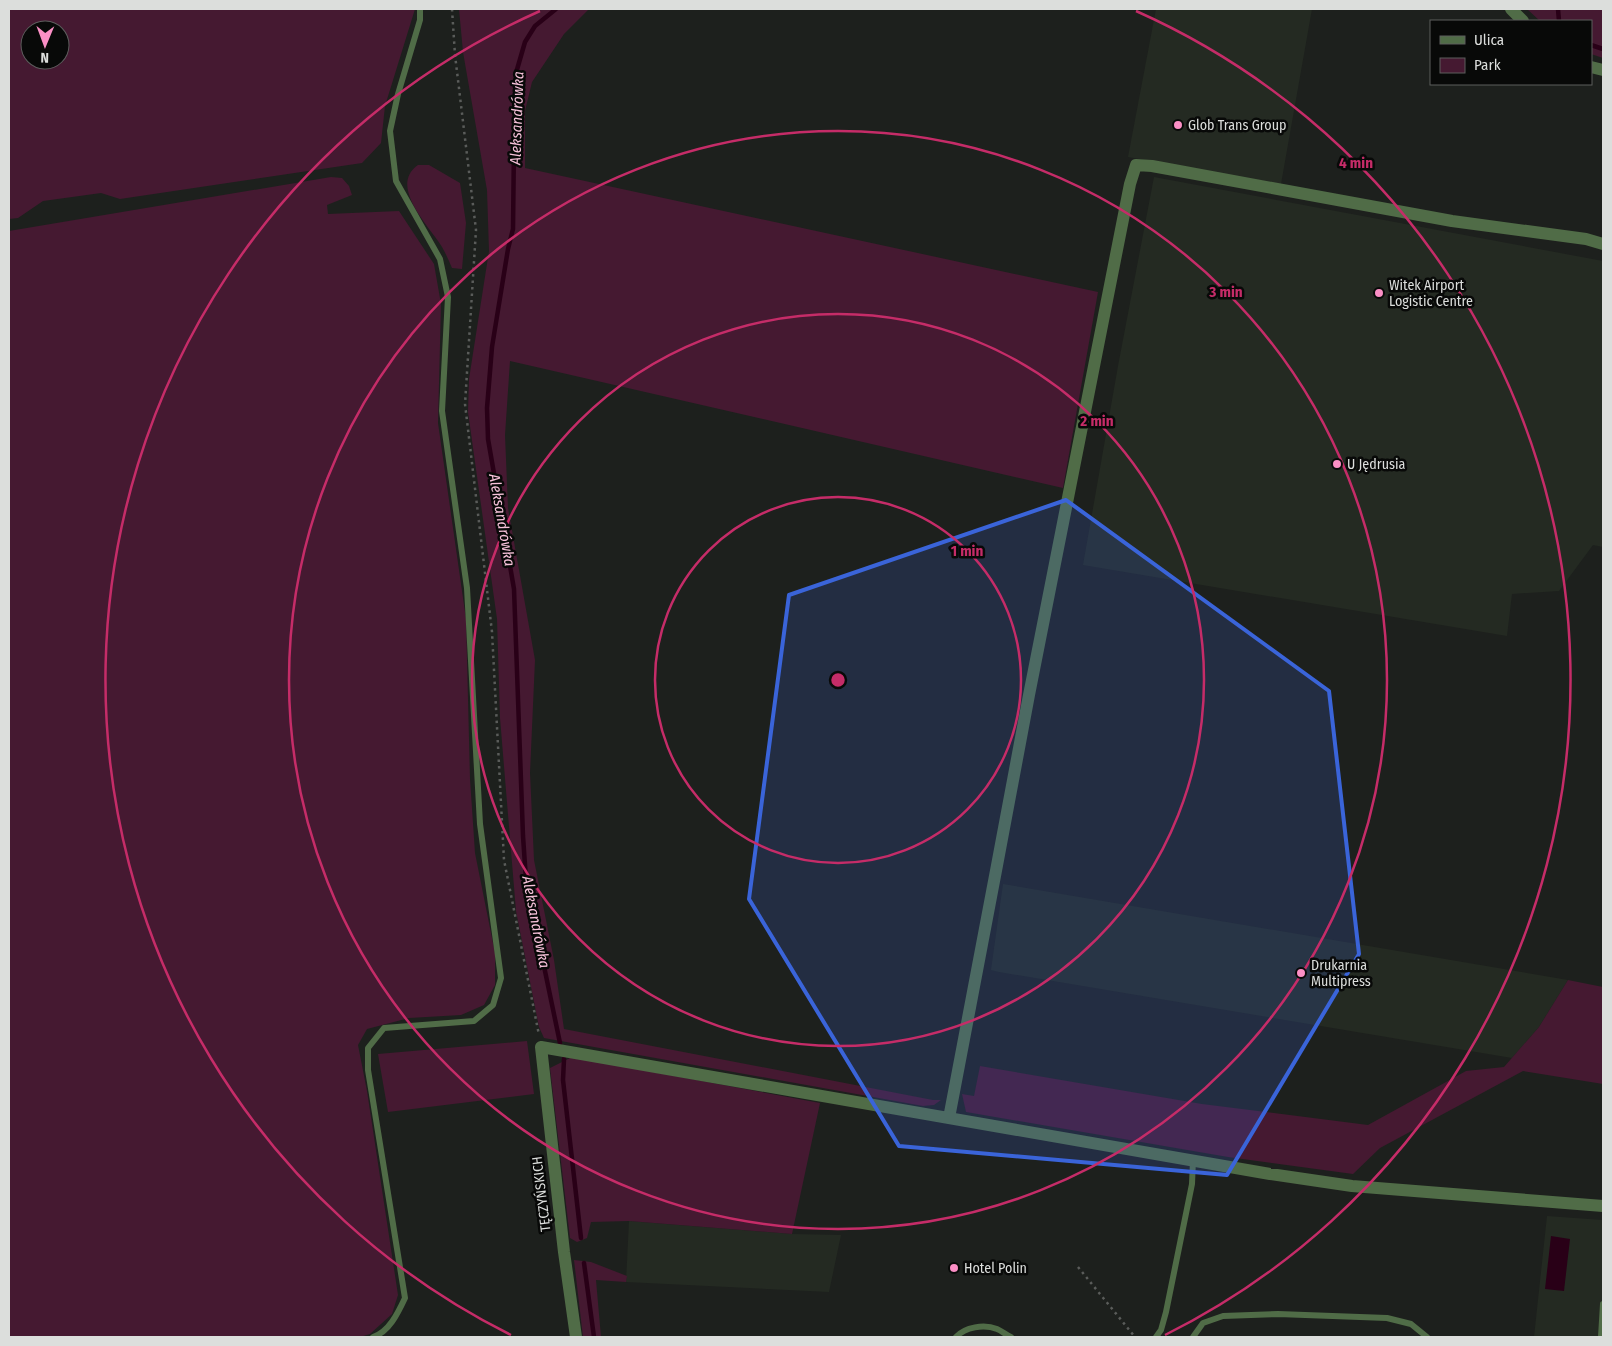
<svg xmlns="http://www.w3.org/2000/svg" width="1612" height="1346" font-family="'Fira Sans Condensed',sans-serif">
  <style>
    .built { fill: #242a22 }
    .green { fill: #451931; fill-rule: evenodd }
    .water { fill: #290017 }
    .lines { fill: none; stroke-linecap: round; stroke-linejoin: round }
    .stream { stroke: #290017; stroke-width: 4.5 }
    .path { stroke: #5a5c5a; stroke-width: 2.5; stroke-dasharray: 2.5 4; stroke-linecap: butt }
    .service { stroke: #506c47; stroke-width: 6 }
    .minor { stroke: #506c47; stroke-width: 12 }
    .tertiary { stroke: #506c47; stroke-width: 12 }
    .marked { fill: #3a64d9; fill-opacity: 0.2; stroke: #3a64d9; stroke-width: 4; stroke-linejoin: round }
    .ring { fill: none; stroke: #c52c68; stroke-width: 2.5 }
    .poi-dot { fill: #fb8fc5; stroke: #080908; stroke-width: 2 }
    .labels { text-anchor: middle; stroke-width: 5; stroke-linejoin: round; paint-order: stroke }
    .poi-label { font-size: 14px; fill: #dcdedc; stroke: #080908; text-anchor: start }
    .street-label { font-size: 14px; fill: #dcdedc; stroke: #080908 }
    .water-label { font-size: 15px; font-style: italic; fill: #f7c2da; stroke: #080908 }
    .centre { fill: #c52c68; stroke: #080908; stroke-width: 2.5 }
    .ring-label { font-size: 15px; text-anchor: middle; font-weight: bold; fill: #c52c68; stroke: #080908; stroke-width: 5; stroke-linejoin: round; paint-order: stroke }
  </style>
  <rect width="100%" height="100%" fill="#1d201d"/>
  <path class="built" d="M 1156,9 L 1312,9 L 1281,184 L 1128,157 Z
    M 1154,177 L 1603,261 L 1603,547 L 1593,545 L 1559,591 L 1512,594 L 1507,636 L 1083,565 L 1118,366 Z
    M 1003,884 L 1568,980 L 1539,1027 L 1512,1058 L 999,972 L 991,970 Z
    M 1547,1216 L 1603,1220 L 1603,1337 L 1534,1337 Z
    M 629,1221 L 792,1234 L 841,1235 L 829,1292 L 626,1282 Z"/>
  <path class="green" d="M 9,9 L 415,9 L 385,106 L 381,143 L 362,163 L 120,199 L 101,193 L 43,201 L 18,218 L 9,219 ZM 30,30 L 60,30 L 60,60 L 30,60 Z
    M 459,9 L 589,9 L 564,34 L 532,82 L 525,111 L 525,168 L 1098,292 L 1063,488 L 510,361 L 505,435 L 508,508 L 535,660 L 530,773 L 534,860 L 554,960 L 564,1029 L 933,1100 L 941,1100 L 934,1105 L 923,1106 L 544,1038 L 539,1027 L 516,911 L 500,718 L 497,619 L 468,412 L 469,379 L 489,251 L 487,190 L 463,52 Z
    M 1527,9 L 1603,9 L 1603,58 L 1591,54 L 1591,21 L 1540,21 Z
    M 418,165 L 429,165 L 460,183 L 466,223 L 462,269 L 452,268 C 449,261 446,254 442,247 C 429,226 388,186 418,165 Z
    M 331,177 L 342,178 L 349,186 L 352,195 L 327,205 L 328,214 L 399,211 L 434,264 L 441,304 L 438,423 L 466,619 L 470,779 L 475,853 L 495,953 L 495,985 L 484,1005 L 461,1015 L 409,1018 L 367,1029 L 358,1045 L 367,1091 L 398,1295 L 392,1314 L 370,1334 L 360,1337 L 9,1337 L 9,231 Z
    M 1568,980 L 1603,987 L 1603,1084 L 1523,1071 L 1380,1148 L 1353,1174 L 1228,1157 L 966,1112 L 962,1094 L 974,1096 L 980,1066 L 1202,1104 L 1368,1125 L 1466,1071 L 1504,1067 L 1539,1027 Z
    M 527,1041 L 534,1094 L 388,1112 L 378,1054 Z
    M 572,1057 L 820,1103 L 792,1234 L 629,1221 L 591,1222 L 587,1238 L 577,1242 L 570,1238 L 550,1068 Z
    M 574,1260 L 591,1262 L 627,1276 L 626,1282 L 596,1280 L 601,1337 L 583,1337 Z"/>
  <path class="water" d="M 1551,1236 L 1570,1239 L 1564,1291 L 1545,1289 Z"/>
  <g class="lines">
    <path class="stream" d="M 556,9 L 535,26 L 525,42 L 516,73 L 514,143 L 513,229 L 508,249 L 492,347 L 487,408 L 488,439 L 514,589 L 523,836 L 526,880 L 560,1043
      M 1558,9 L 1559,21
      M 1591,45 L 1603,49
      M 564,1059 L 563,1080 L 581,1238
      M 584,1263 L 594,1337"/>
    <path class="path" d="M 452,9 L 455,55 L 476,230 L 465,404 L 492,632 L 504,860 L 539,1035
      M 1078,1267 L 1135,1337"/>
    <path class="service" d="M 1603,1304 L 1601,1337 L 1603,1337
      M 373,1337 C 389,1332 398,1313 405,1298 L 368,1070 L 368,1048 L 384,1028 L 474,1021 L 493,1005 L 501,978 L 480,824 L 467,588 L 442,411 L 448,297 L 440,259 L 396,181 L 390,131 L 398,94 L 420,20 L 420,9
      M 956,1337 C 965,1327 984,1324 997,1329 C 1002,1331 1006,1335 1011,1337
      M 1156,1337 L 1161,1330 L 1166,1312 L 1192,1184 L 1193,1160
      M 1193,1337 L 1203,1323 L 1223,1316 L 1278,1314 L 1387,1318 L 1411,1324 L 1427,1337"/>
    <path class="minor" d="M 949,1118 C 977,977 1002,836 1029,695 C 1062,525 1097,355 1130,184 L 1136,165 L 1152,166 L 1452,221 L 1586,239 L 1603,244
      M 576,1337 L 564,1252 L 541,1047 L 1270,1174 L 1352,1186 L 1603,1206"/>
    <path class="tertiary" d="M 1511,9 L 1523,21
      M 1591,67 L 1603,70"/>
  </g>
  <path class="marked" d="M 1066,500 L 1329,691 L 1359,954 L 1227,1175 L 899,1146 L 749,899 L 789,595 Z"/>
  <g class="ring">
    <circle cx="838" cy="680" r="183"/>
    <circle cx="838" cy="680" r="366"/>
    <circle cx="838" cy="680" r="549"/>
    <path d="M511 1335A732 732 0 0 1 540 11M1136 11A732 732 0 0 1 1165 1335"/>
  </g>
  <g class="poi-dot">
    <circle cx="1178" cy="125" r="5"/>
    <circle cx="1379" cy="293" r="5"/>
    <circle cx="1337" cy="464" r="5"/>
    <circle cx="1301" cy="973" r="5"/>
    <circle cx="954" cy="1268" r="5"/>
  </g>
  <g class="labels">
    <g class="poi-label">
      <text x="1188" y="130">Glob Trans Group</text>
      <text x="1389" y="290">Witek Airport<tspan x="1389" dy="16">Logistic Centre</tspan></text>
      <text x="1347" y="469">U Jędrusia</text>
      <text x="1311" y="970">Drukarnia<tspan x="1311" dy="16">Multipress</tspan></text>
      <text x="964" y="1273">Hotel Polin</text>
    </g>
    <g class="street-label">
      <text transform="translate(541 1194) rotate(-97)" y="5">TĘCZYŃSKICH</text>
    </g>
    <g class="water-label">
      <text transform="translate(517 118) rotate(-88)" y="5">Aleksandrówka</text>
      <text transform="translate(502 520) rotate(80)" y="5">Aleksandrówka</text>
      <text transform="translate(536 922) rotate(79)" y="5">Aleksandrówka</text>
    </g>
  </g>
  <circle cx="838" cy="680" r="8" class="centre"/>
  <g class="ring-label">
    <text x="1356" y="168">4 min</text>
    <text x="1226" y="297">3 min</text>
    <text x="1097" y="426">2 min</text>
    <text x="967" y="556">1 min</text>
  </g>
  <rect width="1612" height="1346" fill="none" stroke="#dcdedc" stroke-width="20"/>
  <rect x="1430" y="20" width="162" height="65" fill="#080908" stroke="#5d5e5d"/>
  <rect x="1440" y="36" width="25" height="8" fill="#506c47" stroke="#5d5e5d"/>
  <text x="1474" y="45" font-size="15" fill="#dcdedc">Ulica</text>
  <rect x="1440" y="58" width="25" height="15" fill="#451931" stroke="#5d5e5d"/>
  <text x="1474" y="70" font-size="15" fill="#dcdedc">Park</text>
  <g transform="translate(45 45) rotate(181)"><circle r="24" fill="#080908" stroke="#5d5e5d"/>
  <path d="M0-4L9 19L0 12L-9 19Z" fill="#fb8fc5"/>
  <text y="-8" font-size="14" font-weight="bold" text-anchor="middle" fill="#dcdedc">N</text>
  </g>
</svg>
